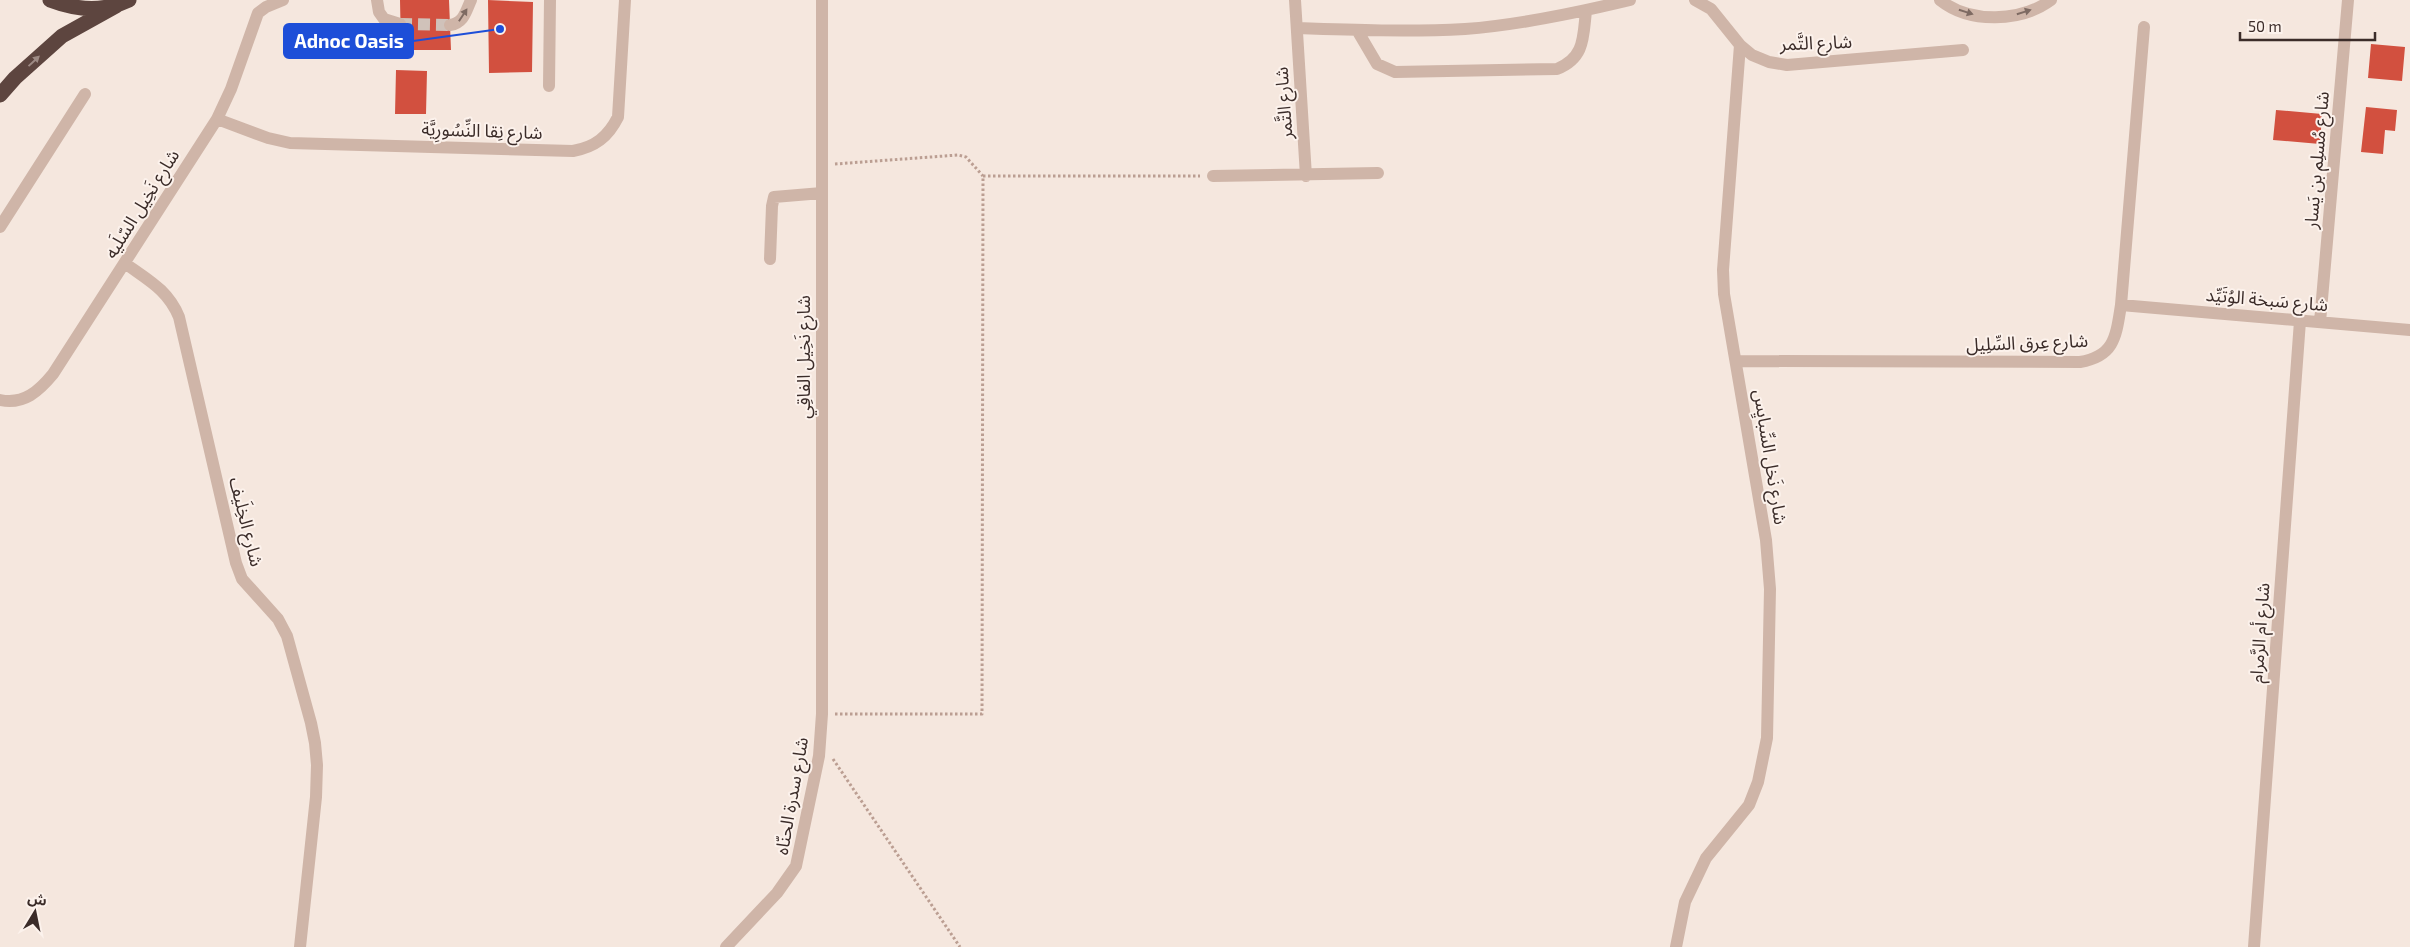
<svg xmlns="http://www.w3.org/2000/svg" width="2410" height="947" font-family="'Exo 2','Noto Sans Arabic',sans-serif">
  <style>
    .building { fill: #d2503f }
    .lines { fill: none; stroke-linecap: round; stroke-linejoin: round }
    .minor-tunnel { stroke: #d0c2ba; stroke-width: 12; stroke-dasharray: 12 6; stroke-linecap: butt }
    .path { stroke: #bb9e92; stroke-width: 3; stroke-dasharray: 2.5 2.5; stroke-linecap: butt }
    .minor { stroke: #cfb5a8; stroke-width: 12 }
    .highway { stroke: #5d453f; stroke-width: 15 }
    .oneway { fill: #7e6a62 }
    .oneway2 { fill: #9d8a84 }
    .labels { text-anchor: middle; stroke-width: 4; stroke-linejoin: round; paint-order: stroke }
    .street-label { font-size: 18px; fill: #3b2c29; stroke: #fcf2ec }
    .leader { fill: none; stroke: #1d4ed8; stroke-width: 2 }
    .callout-dot { fill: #1d4ed8; stroke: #fcf2ec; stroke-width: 2 }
    .callout { fill: #1d4ed8; stroke: #1d4ed8; stroke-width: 2 }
    .callout-label { font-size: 19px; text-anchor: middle; font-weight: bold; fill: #fff }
  </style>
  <rect width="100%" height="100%" fill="#f5e7de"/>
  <path class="building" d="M 400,0 L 449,0 L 451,50 L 401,50 Z
    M 488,0 L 533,2 L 532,72 L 489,73 Z
    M 2371,44 L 2405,47 L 2402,81 L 2368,78 Z
    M 396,70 L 427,71 L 426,114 L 395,114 Z
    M 2366,107 L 2397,110 L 2395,131 L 2385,130 L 2383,154 L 2361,152 Z
    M 2276,110 L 2322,114 L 2320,144 L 2273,140 Z"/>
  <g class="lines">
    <path class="minor-tunnel" d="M 400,24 L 450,25"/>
    <path class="path" d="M 835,164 L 958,155 L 966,157 L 983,176
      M 835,714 L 982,714 L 983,176 L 1200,176
      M 833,759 L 960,947"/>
    <path class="minor" d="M 377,0 L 379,12 L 384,19 L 400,24
      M 1295,0 L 1306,176
      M 1695,0 L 1711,9 L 1740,45 L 1752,55 L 1769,62 L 1787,65 L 1963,50
      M 1940,0 C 1970,24 2021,22 2051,0
      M 450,25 C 464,23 466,11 471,0
      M 1297,28 C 1353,30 1409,32 1465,29 C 1520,25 1576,13 1630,0
      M 1357,30 L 1377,64 L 1395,72 L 1557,69 C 1585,58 1583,37 1586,11
      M 549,86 L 550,0
      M 217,119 L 268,138 L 290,143 L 573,151 C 595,147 608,137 618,117 L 625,0
      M 1213,176 L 1378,173
      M 0,227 L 85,94
      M 770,259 L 772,206 L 774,197 L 822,193
      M 126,264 C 148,280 168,290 179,317 L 236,563 L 242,579 L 278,619 L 287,636 L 311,723 L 315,743 L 317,765 L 316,797 L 300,947
      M 2121,305 L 2410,330
      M 2320,322 L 2348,0
      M 1737,361 L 2080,362 C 2115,356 2116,336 2121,305 L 2144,27
      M 0,400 C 24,405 39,391 53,374 L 217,119 L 231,89 L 258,13 L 266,7 L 283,0
      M 726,947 L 777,893 L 796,866 L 819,756 L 822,714 L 822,0
      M 1676,947 L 1685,902 L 1706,858 L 1749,805 L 1758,782 L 1767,738 L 1770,589 L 1766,540 L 1724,294 L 1723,270 L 1740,45
      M 2254,947 L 2300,321"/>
    <path class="highway" d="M 50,0 C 76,10 104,12 129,0
      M 0,95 L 15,78 L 62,36 L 116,6"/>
  </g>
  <defs><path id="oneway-solid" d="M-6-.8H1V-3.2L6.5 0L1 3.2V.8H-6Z" transform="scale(1.25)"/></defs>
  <g class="oneway">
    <use href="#oneway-solid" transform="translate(1966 12) rotate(18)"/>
    <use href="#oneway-solid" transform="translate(2024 12) rotate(-17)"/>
    <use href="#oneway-solid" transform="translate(463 15) rotate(-57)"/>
  </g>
  <use class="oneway2" href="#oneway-solid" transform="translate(34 61) rotate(-43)"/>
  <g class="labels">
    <g class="street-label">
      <text transform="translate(1816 43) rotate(-2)" y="6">شارع التَّمر</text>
      <text transform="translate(1284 103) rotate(-94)" y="6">شارع التَّمر</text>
      <text transform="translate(482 131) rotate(2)" y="6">شارع نِقا النِّسُورِيَّة</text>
      <text transform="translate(2317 160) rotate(-85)" y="6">شارع مُسلِم بن يَسار</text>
      <text transform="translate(142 204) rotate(-58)" y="6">شارع نَخِيل السّلَيه</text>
      <text transform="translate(2267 300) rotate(5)" y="6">شارع سَبخة الوُتَيِّد</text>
      <text transform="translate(2027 343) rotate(-2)" y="6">شارع عِرق السِّلِيل</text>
      <text transform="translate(804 357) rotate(-90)" y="6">شارع نَخِيل الفاقِي</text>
      <text transform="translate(1770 457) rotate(81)" y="6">شارع نَخل السِّبايِس</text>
      <text transform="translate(246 522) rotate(76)" y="6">شارع الخِلَيف</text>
      <text transform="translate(2260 633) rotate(-86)" y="6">شارع أم الرَّمرام</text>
      <text transform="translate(792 796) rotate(-80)" y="6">شارع سدرة الحنّاه</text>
    </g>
  </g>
  <path class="leader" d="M500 29L413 41"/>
  <circle class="callout-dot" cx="500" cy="29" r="5"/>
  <rect class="callout" x="284" y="24" width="129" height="34" rx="5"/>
  <g class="callout-label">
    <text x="349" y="48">Adnoc Oasis</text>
  </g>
  <g transform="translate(35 912) rotate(10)" stroke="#fcf2ec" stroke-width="4" paint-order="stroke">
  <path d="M0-4L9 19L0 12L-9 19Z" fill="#3b2c29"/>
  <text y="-8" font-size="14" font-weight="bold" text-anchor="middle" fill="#3b2c29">ش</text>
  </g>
  <path d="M2240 32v8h135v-8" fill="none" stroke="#3b2c29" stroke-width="2.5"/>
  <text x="2248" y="32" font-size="15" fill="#3b2c29" stroke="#fcf2ec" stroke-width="4" paint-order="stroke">50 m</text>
</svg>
